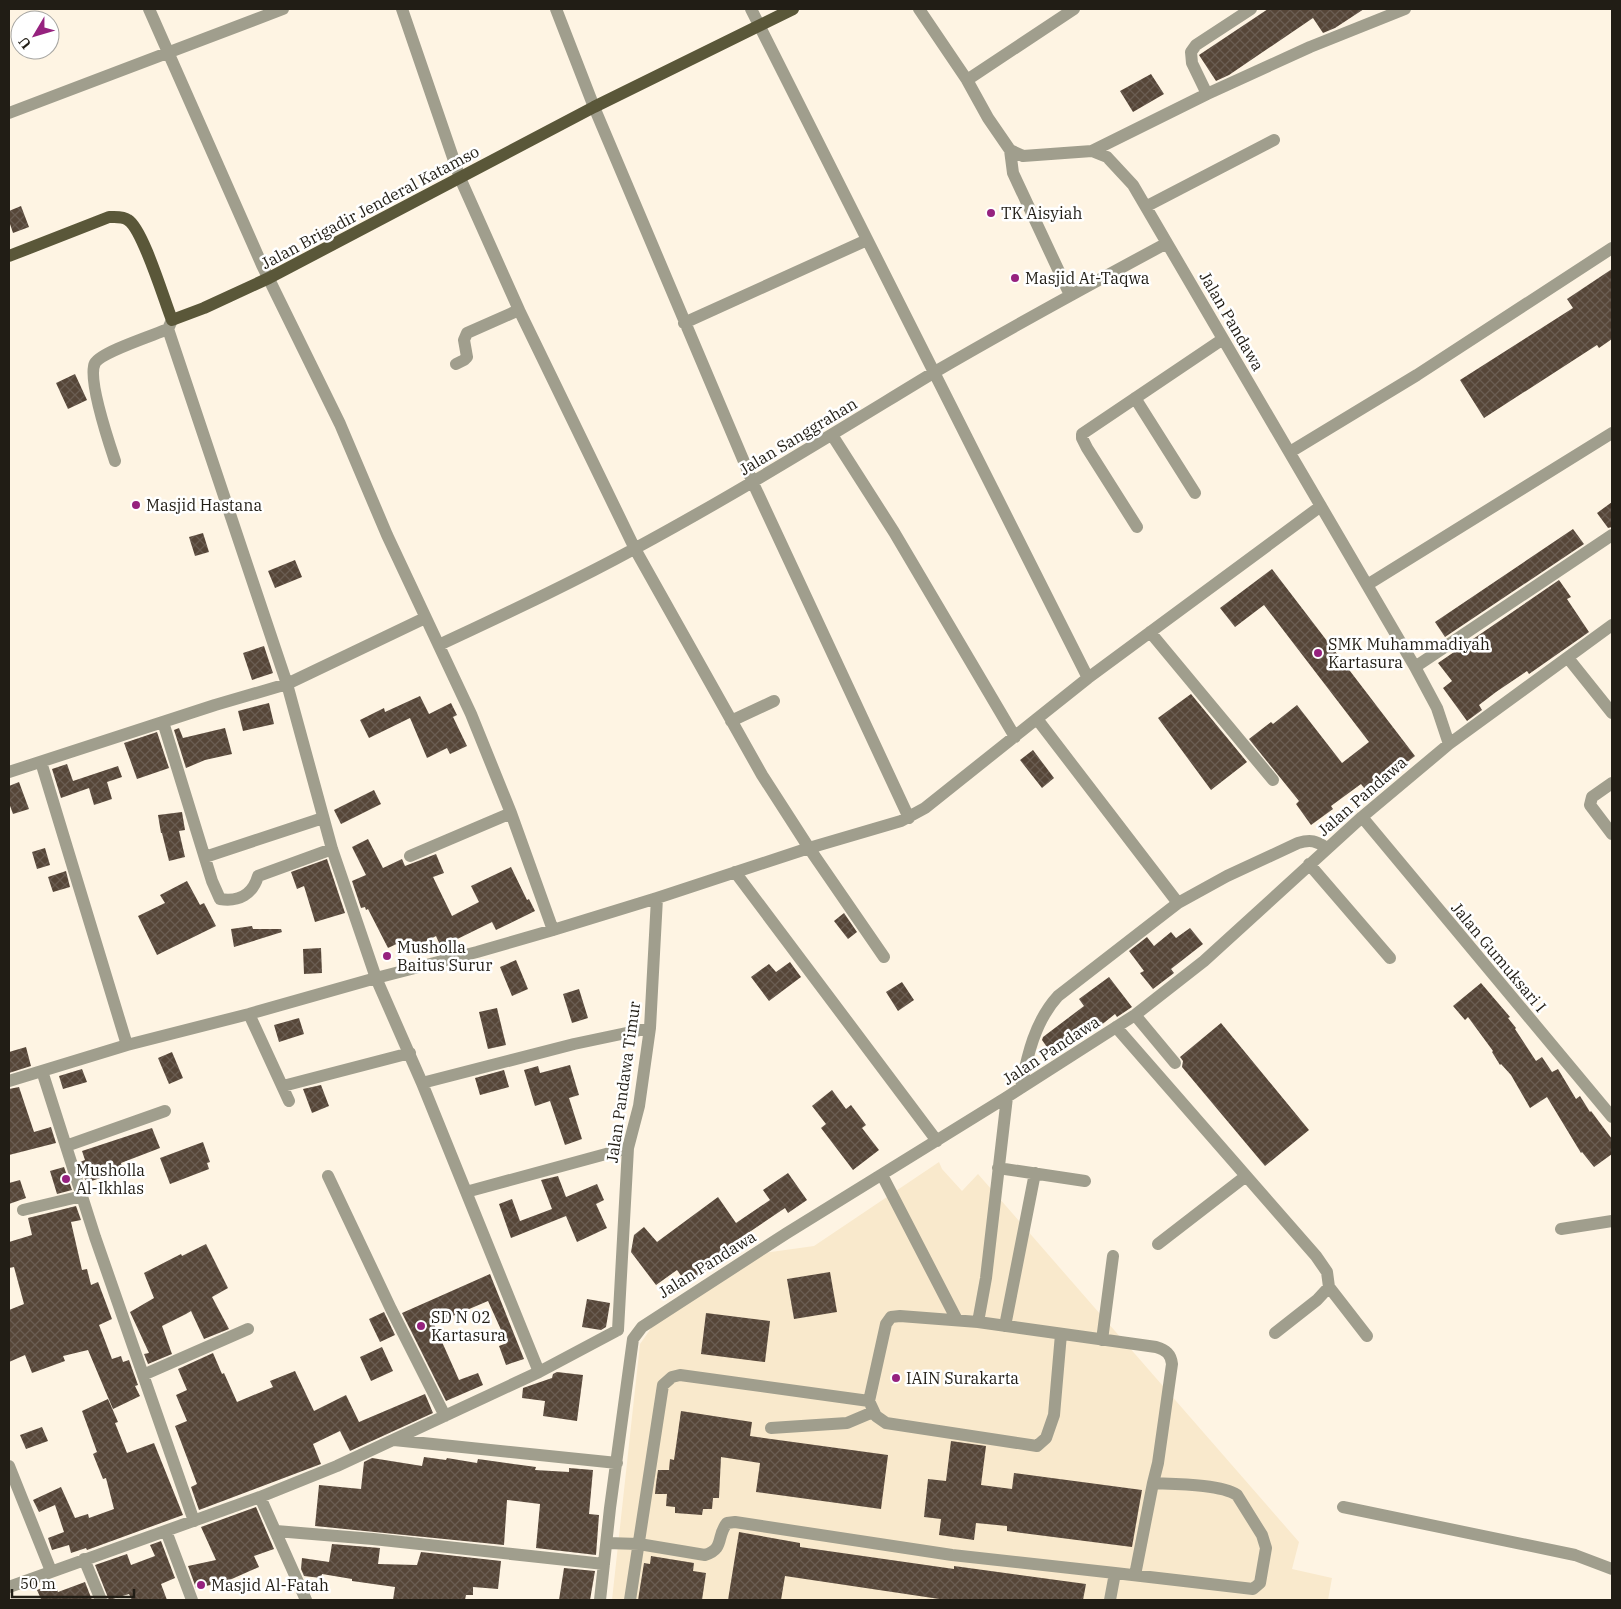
<svg xmlns="http://www.w3.org/2000/svg" width="1621" height="1609" font-family="'IBM Plex Serif',serif">
  <style>
    .built { fill: #f9e9cc }
    .building { fill: url(#building-cross-hatch) }
    .lines { fill: none; stroke-linecap: round; stroke-linejoin: round }
    .minor { stroke: #a09e8d; stroke-width: 12 }
    .major { stroke: #5a5739; stroke-width: 12 }
    .poi-dot { fill: #96227f; stroke: #fff; stroke-width: 2 }
    .labels { text-anchor: middle; stroke-width: 5; stroke-linejoin: round; paint-order: stroke }
    .street-label { font-size: 16px; fill: #211d15; stroke: #fff }
    .poi-label { font-size: 16px; fill: #211d15; stroke: #fff; text-anchor: start }
  </style>
  <defs>
    <pattern id="building-cross-hatch" width="8" height="8" patternUnits="userSpaceOnUse" patternTransform="scale(1.25)"><rect width="8" height="8" fill="#564638"/><path d="M0 0l8 8M0 8l8-8" fill="none" stroke="#6a5d52"/></pattern>
  </defs>
  <rect width="100%" height="100%" fill="#fef4e3"/>
  <path class="built" d="M 939,1162 L 942,1169 L 962,1191 L 978,1174 L 1299,1542 L 1292,1569 L 1332,1578 L 1328,1600 L 612,1600 L 640,1344 L 661,1314 L 756,1254 L 814,1246 Z"/>
  <path class="building" d="M 1268,9 L 1364,9 L 1335,28 L 1323,33 L 1313,18 L 1229,75 L 1216,81 L 1199,55 Z
    M 1151,74 L 1164,94 L 1133,112 L 1120,91 Z
    M 21,206 L 29,227 L 13,233 L 9,221 L 9,211 Z
    M 1612,269 L 1612,339 L 1599,348 L 1597,345 L 1484,418 L 1460,380 L 1573,308 L 1567,299 Z
    M 75,374 L 87,400 L 68,409 L 56,383 Z
    M 1612,502 L 1612,527 L 1608,528 L 1597,513 Z
    M 1573,529 L 1584,544 L 1445,637 L 1435,622 Z
    M 203,533 L 209,552 L 195,556 L 189,537 Z
    M 295,560 L 302,577 L 275,588 L 268,571 Z
    M 1272,569 L 1415,756 L 1368,793 L 1361,784 L 1331,806 L 1333,809 L 1311,825 L 1296,804 L 1299,801 L 1249,739 L 1271,722 L 1273,724 L 1297,705 L 1342,763 L 1369,742 L 1264,605 L 1235,627 L 1220,608 Z
    M 1559,580 L 1571,597 L 1567,599 L 1589,632 L 1529,674 L 1527,671 L 1496,692 L 1479,705 L 1482,710 L 1467,721 L 1443,688 L 1452,681 L 1438,663 Z
    M 264,646 L 273,673 L 252,680 L 243,653 Z
    M 1191,694 L 1247,762 L 1211,790 L 1158,718 Z
    M 420,696 L 429,714 L 451,703 L 457,715 L 453,717 L 467,746 L 450,754 L 447,748 L 427,758 L 410,718 L 369,738 L 360,720 L 384,708 L 385,712 Z
    M 269,703 L 274,724 L 243,731 L 238,711 Z
    M 179,728 L 183,738 L 225,728 L 232,754 L 205,760 L 186,768 L 174,730 Z
    M 157,732 L 169,768 L 137,779 L 124,743 Z
    M 1033,750 L 1054,778 L 1042,788 L 1020,760 Z
    M 67,764 L 73,781 L 118,766 L 122,777 L 107,782 L 112,799 L 94,805 L 89,788 L 61,798 L 52,769 Z
    M 19,782 L 29,809 L 13,814 L 9,803 L 9,786 Z
    M 374,790 L 381,804 L 341,824 L 334,810 Z
    M 182,812 L 185,830 L 179,831 L 185,857 L 169,861 L 162,833 L 161,833 L 158,815 Z
    M 368,839 L 383,868 L 402,859 L 405,866 L 436,854 L 444,873 L 433,877 L 452,916 L 479,902 L 471,886 L 511,867 L 527,900 L 529,899 L 535,911 L 496,930 L 492,922 L 441,947 L 436,936 L 410,950 L 405,940 L 388,948 L 368,909 L 366,910 L 365,907 L 361,908 L 352,881 L 366,875 L 352,847 Z
    M 45,848 L 50,865 L 37,869 L 32,852 Z
    M 327,859 L 345,913 L 315,922 L 304,886 L 297,889 L 291,872 Z
    M 66,871 L 70,887 L 53,892 L 48,877 Z
    M 187,881 L 200,905 L 204,903 L 216,926 L 157,955 L 138,916 L 165,903 L 160,895 Z
    M 844,913 L 857,932 L 848,939 L 834,921 Z
    M 252,926 L 253,929 L 281,929 L 282,932 L 234,947 L 231,929 Z
    M 1190,928 L 1203,944 L 1171,969 L 1174,973 L 1153,989 L 1140,973 L 1144,971 L 1129,951 L 1147,937 L 1154,946 L 1171,932 L 1176,938 Z
    M 321,948 L 322,973 L 304,974 L 303,949 Z
    M 516,960 L 528,989 L 512,996 L 500,967 Z
    M 790,962 L 801,977 L 769,1001 L 751,977 L 769,964 L 776,972 Z
    M 1109,977 L 1132,1007 L 1117,1017 L 1115,1014 L 1100,1026 L 1096,1020 L 1051,1053 L 1042,1040 L 1043,1037 L 1084,1006 L 1079,999 Z
    M 902,982 L 914,1000 L 898,1011 L 886,992 Z
    M 1481,983 L 1510,1017 L 1508,1018 L 1516,1028 L 1515,1029 L 1536,1061 L 1542,1057 L 1552,1072 L 1558,1069 L 1576,1099 L 1580,1096 L 1590,1112 L 1591,1111 L 1612,1139 L 1612,1154 L 1594,1167 L 1582,1152 L 1581,1153 L 1547,1097 L 1530,1108 L 1511,1075 L 1501,1064 L 1500,1065 L 1492,1052 L 1493,1051 L 1468,1017 L 1465,1020 L 1453,1006 Z
    M 579,989 L 588,1018 L 572,1023 L 563,994 Z
    M 497,1008 L 506,1045 L 488,1049 L 479,1012 Z
    M 299,1018 L 304,1034 L 279,1042 L 274,1025 Z
    M 1221,1023 L 1309,1130 L 1265,1166 L 1182,1067 L 1183,1061 L 1180,1057 Z
    M 26,1047 L 31,1066 L 9,1073 L 9,1052 Z
    M 172,1052 L 183,1078 L 169,1084 L 158,1058 Z
    M 570,1065 L 579,1095 L 569,1098 L 582,1139 L 565,1145 L 550,1101 L 535,1106 L 524,1070 L 538,1066 L 540,1073 Z
    M 82,1069 L 87,1082 L 63,1089 L 59,1076 Z
    M 504,1070 L 509,1087 L 480,1095 L 475,1078 Z
    M 321,1085 L 329,1106 L 312,1113 L 303,1089 Z
    M 19,1087 L 34,1132 L 51,1127 L 56,1143 L 9,1155 L 9,1089 Z
    M 832,1090 L 846,1109 L 851,1105 L 866,1125 L 862,1128 L 879,1150 L 853,1170 L 821,1128 L 826,1124 L 812,1106 Z
    M 152,1128 L 160,1148 L 121,1163 L 123,1170 L 86,1183 L 80,1162 L 85,1160 L 82,1151 Z
    M 203,1142 L 210,1162 L 207,1163 L 209,1169 L 170,1184 L 160,1158 Z
    M 64,1167 L 72,1190 L 57,1194 L 50,1171 Z
    M 788,1173 L 807,1200 L 788,1213 L 785,1208 L 745,1235 L 748,1239 L 687,1284 L 677,1270 L 656,1285 L 631,1252 L 634,1235 L 644,1227 L 657,1242 L 718,1197 L 736,1223 L 770,1200 L 763,1190 Z
    M 558,1176 L 566,1197 L 597,1184 L 604,1200 L 596,1204 L 607,1228 L 577,1242 L 566,1216 L 511,1238 L 499,1204 L 512,1199 L 520,1221 L 552,1209 L 541,1180 Z
    M 20,1180 L 26,1198 L 9,1204 L 9,1183 Z
    M 76,1206 L 81,1220 L 71,1222 L 82,1270 L 87,1269 L 91,1285 L 98,1282 L 112,1319 L 99,1325 L 112,1359 L 121,1356 L 123,1362 L 129,1360 L 138,1385 L 135,1386 L 140,1396 L 113,1409 L 88,1350 L 63,1356 L 65,1361 L 32,1373 L 25,1355 L 9,1362 L 9,1310 L 24,1304 L 14,1267 L 9,1268 L 9,1242 L 32,1235 L 28,1218 Z
    M 206,1244 L 228,1288 L 212,1297 L 229,1329 L 204,1339 L 191,1311 L 186,1314 L 162,1326 L 172,1354 L 148,1364 L 144,1354 L 149,1353 L 130,1312 L 154,1298 L 144,1273 L 181,1254 L 182,1256 Z
    M 830,1272 L 837,1312 L 794,1319 L 787,1279 Z
    M 490,1274 L 524,1359 L 506,1365 L 499,1346 L 507,1343 L 488,1301 L 434,1324 L 459,1380 L 478,1373 L 483,1385 L 446,1401 L 402,1313 Z
    M 587,1299 L 610,1303 L 606,1327 L 601,1330 L 582,1327 Z
    M 384,1312 L 395,1335 L 380,1342 L 369,1319 Z
    M 706,1313 L 770,1321 L 765,1362 L 701,1354 Z
    M 382,1347 L 393,1371 L 371,1381 L 360,1357 Z
    M 213,1353 L 222,1374 L 224,1373 L 237,1402 L 273,1387 L 270,1381 L 295,1371 L 314,1411 L 346,1395 L 359,1422 L 425,1394 L 433,1413 L 350,1451 L 340,1431 L 313,1444 L 321,1464 L 199,1510 L 191,1487 L 197,1484 L 175,1426 L 187,1421 L 176,1395 L 187,1390 L 178,1369 Z
    M 557,1372 L 583,1375 L 577,1421 L 543,1416 L 545,1401 L 522,1398 L 523,1388 L 552,1378 L 553,1374 Z
    M 108,1399 L 118,1422 L 115,1423 L 127,1453 L 154,1443 L 183,1515 L 87,1550 L 86,1548 L 71,1553 L 69,1545 L 52,1550 L 48,1538 L 64,1532 L 55,1505 L 39,1512 L 33,1500 L 61,1487 L 75,1518 L 88,1514 L 89,1518 L 114,1509 L 106,1478 L 103,1479 L 93,1454 L 97,1452 L 82,1411 Z
    M 681,1411 L 752,1422 L 750,1436 L 888,1455 L 881,1509 L 756,1492 L 760,1463 L 721,1457 L 719,1498 L 713,1498 L 712,1509 L 703,1509 L 702,1515 L 675,1513 L 675,1507 L 666,1506 L 667,1494 L 655,1494 L 656,1484 L 658,1470 L 669,1470 L 670,1459 L 674,1460 Z
    M 42,1427 L 48,1441 L 26,1449 L 20,1435 Z
    M 951,1441 L 986,1446 L 981,1485 L 1012,1489 L 1014,1473 L 1142,1490 L 1132,1547 L 1007,1531 L 1007,1526 L 976,1523 L 974,1540 L 939,1535 L 941,1519 L 924,1517 L 928,1479 L 946,1481 Z
    M 424,1457 L 446,1460 L 447,1458 L 477,1463 L 478,1459 L 536,1467 L 535,1470 L 569,1472 L 569,1468 L 593,1470 L 589,1514 L 599,1515 L 596,1555 L 536,1548 L 540,1504 L 507,1500 L 504,1545 L 315,1526 L 319,1485 L 361,1489 L 364,1462 L 372,1458 L 422,1466 Z
    M 256,1507 L 274,1549 L 254,1556 L 259,1567 L 225,1582 L 196,1588 L 188,1566 L 216,1560 L 201,1527 Z
    M 739,1532 L 800,1543 L 800,1547 L 954,1569 L 954,1566 L 1086,1584 L 1083,1600 L 946,1600 L 785,1576 L 781,1600 L 728,1600 Z
    M 161,1541 L 175,1578 L 161,1584 L 167,1600 L 132,1600 L 129,1594 L 109,1600 L 95,1565 L 127,1554 L 131,1565 L 155,1556 L 150,1545 Z
    M 332,1544 L 380,1548 L 378,1564 L 417,1565 L 421,1552 L 501,1561 L 498,1589 L 473,1587 L 473,1595 L 466,1595 L 465,1600 L 393,1600 L 395,1587 L 352,1581 L 352,1579 L 322,1574 L 321,1578 L 304,1576 L 301,1569 L 302,1558 L 329,1562 Z
    M 651,1556 L 694,1563 L 693,1571 L 706,1573 L 702,1600 L 638,1600 L 644,1563 L 650,1564 Z
    M 564,1568 L 595,1571 L 590,1600 L 559,1600 Z
    M 85,1582 L 92,1600 L 40,1600 L 41,1599 L 37,1590 L 54,1583 L 58,1592 Z"/>
  <g class="lines">
    <path class="minor" d="M 149,9 L 262,265 L 340,424 L 387,535 L 471,714 L 511,813 L 553,930
      M 402,9 L 460,178 L 519,310 L 635,549 L 762,775 L 809,848 L 884,957
      M 556,9 L 594,107 L 753,483 L 909,818
      M 751,9 L 1088,678
      M 919,9 L 967,80 L 988,118 L 1010,150 L 1023,156 L 1092,151 L 1107,157 L 1133,185 L 1415,667 L 1437,708 L 1449,744
      M 967,80 L 1074,9
      M 1207,94 L 1192,63 L 1191,52 L 1196,45 L 1251,9
      M 9,113 L 283,9
      M 1010,150 L 1013,173 L 1070,295
      M 1092,151 L 1207,94 L 1310,47 L 1405,9
      M 1147,206 L 1274,140
      M 172,320 L 168,329 L 287,684 L 332,849 L 376,978 L 422,1083 L 574,1044 L 650,1028
      M 684,323 L 867,240
      M 456,364 L 464,360 L 467,357 L 464,340 L 467,333 L 519,310
      M 1135,398 L 1195,493
      M 832,435 L 894,532 L 1015,737
      M 1290,452 L 1417,375 L 1612,248
      M 115,461 C 109,443 87,378 95,363 C 101,352 154,335 168,329
      M 1137,527 L 1087,448 L 1082,438 L 1082,434 L 1223,339
      M 1367,585 L 1612,433
      M 1150,632 L 1273,780
      M 439,645 C 505,614 570,584 634,549 C 736,494 834,433 933,373 C 1010,328 1089,285 1167,243
      M 1568,658 L 1612,713
      M 1415,667 L 1612,535
      M 1037,719 L 1178,903 L 1227,876 L 1298,843 C 1311,839 1316,841 1327,848
      M 731,721 L 774,701
      M 163,722 L 212,881 L 220,899 C 239,902 253,894 258,876 L 332,849
      M 41,762 L 127,1045
      M 9,772 L 215,705 L 287,684 L 425,618
      M 1612,783 L 1592,797 L 1590,805 L 1612,834
      M 1362,817 L 1612,1117
      M 410,856 L 511,813
      M 205,857 L 323,818
      M 1309,864 L 1390,958
      M 735,872 L 937,1141
      M 249,1014 L 289,1101
      M 1135,1015 L 1175,1063
      M 1116,1027 L 1316,1256 L 1327,1272 L 1329,1287 L 1317,1300 L 1275,1333
      M 42,1071 L 95,1237 L 194,1521
      M 9,1081 L 127,1045 L 249,1014 L 376,978 L 477,952 L 553,930 L 657,898 L 809,848 L 901,821 L 925,808 L 1088,678 L 1321,506
      M 422,1083 L 539,1372
      M 283,1086 L 410,1053
      M 1021,1088 C 1027,1056 1035,1021 1058,996 L 1178,903
      M 66,1146 L 165,1111
      M 998,1168 L 1085,1181
      M 882,1175 L 957,1320
      M 328,1176 L 391,1309 L 445,1416
      M 466,1192 L 628,1148
      M 23,1210 L 82,1196
      M 1561,1229 L 1612,1221
      M 1158,1244 L 1246,1176
      M 1329,1287 L 1367,1336
      M 978,1322 L 986,1278 L 1007,1097
      M 1005,1326 L 1035,1173
      M 618,1330 L 628,1148 L 639,1106 L 650,1028 L 657,898
      M 1102,1340 L 1113,1256
      M 143,1375 L 248,1329
      M 869,1401 L 876,1416 L 886,1423 L 1037,1446 L 1046,1438 L 1054,1415 L 1061,1334
      M 771,1428 L 847,1423 L 873,1412
      M 394,1440 L 617,1463
      M 9,1466 L 51,1571
      M 260,1497 L 306,1600
      M 1343,1507 L 1575,1555 L 1612,1569
      M 166,1531 L 192,1600
      M 276,1531 L 373,1539 L 604,1564
      M 607,1543 L 639,1544 L 705,1555 C 725,1549 716,1536 727,1523 L 735,1522 L 952,1555 L 1115,1573
      M 84,1559 L 101,1600
      M 1135,1575 L 1153,1483
      M 9,1587 L 260,1497 L 337,1466 L 539,1372 L 618,1330
      M 600,1600 L 610,1508 L 633,1339 L 642,1327 L 787,1233 L 1007,1097 L 1135,1015 L 1204,961 L 1362,817 L 1449,744 L 1612,625
      M 630,1600 L 663,1385 L 672,1377 L 680,1375 L 869,1401 L 886,1324 L 891,1317 L 900,1316 L 978,1322 L 1156,1347 C 1166,1350 1171,1354 1172,1364 L 1158,1463 L 1153,1483 C 1174,1484 1221,1484 1237,1495 L 1262,1535 L 1266,1548 L 1260,1583 L 1253,1589 L 1115,1573 L 1110,1600"/>
    <path class="major" d="M 9,256 L 109,217 C 115,217 123,216 128,220 C 143,229 164,300 172,320 L 204,308 L 269,278 L 594,107 L 793,9"/>
  </g>
  <g class="poi-dot">
    <circle cx="991" cy="213" r="5"/>
    <circle cx="1015" cy="278" r="5"/>
    <circle cx="136" cy="505" r="5"/>
    <circle cx="1318" cy="653" r="5"/>
    <circle cx="387" cy="956" r="5"/>
    <circle cx="66" cy="1179" r="5"/>
    <circle cx="421" cy="1326" r="5"/>
    <circle cx="896" cy="1378" r="5"/>
    <circle cx="201" cy="1585" r="5"/>
  </g>
  <g class="labels">
    <g class="street-label">
      <text transform="translate(370 207) rotate(-28)" y="6">Jalan Brigadir Jenderal Katamso</text>
      <text transform="translate(1232 321) rotate(60)" y="6">Jalan Pandawa</text>
      <text transform="translate(798 436) rotate(-31)" y="6">Jalan Sanggrahan</text>
      <text transform="translate(1362 796) rotate(-41)" y="6">Jalan Pandawa</text>
      <text transform="translate(1499 957) rotate(50)" y="6">Jalan Gumuksari I</text>
      <text transform="translate(1051 1050) rotate(-33)" y="6">Jalan Pandawa</text>
      <text transform="translate(623 1082) rotate(-82)" y="6">Jalan Pandawa Timur</text>
      <text transform="translate(707 1264) rotate(-32)" y="6">Jalan Pandawa</text>
    </g>
    <g class="poi-label">
      <text x="1001" y="219">TK Aisyiah</text>
      <text x="1025" y="284">Masjid At-Taqwa</text>
      <text x="146" y="511">Masjid Hastana</text>
      <text x="1328" y="650">SMK Muhammadiyah<tspan x="1328" dy="18">Kartasura</tspan></text>
      <text x="397" y="953">Musholla<tspan x="397" dy="18">Baitus Surur</tspan></text>
      <text x="76" y="1176">Musholla<tspan x="76" dy="18">Al-Ikhlas</tspan></text>
      <text x="431" y="1323">SD N 02<tspan x="431" dy="18">Kartasura</tspan></text>
      <text x="906" y="1384">IAIN Surakarta</text>
      <text x="211" y="1591">Masjid Al-Fatah</text>
    </g>
  </g>
  <rect width="1621" height="1609" fill="none" stroke="#211d15" stroke-width="20"/>
  <g transform="translate(35 35) rotate(232)"><circle r="24" fill="#ffffff" stroke="#a6a5a1"/>
  <path d="M0-4L9 19L0 12L-9 19Z" fill="#96227f"/>
  <text y="-8" font-size="14" font-weight="bold" text-anchor="middle" fill="#211d15">U</text>
  </g>
  <path d="M12 1589v8h122v-8" fill="none" stroke="#211d15" stroke-width="2.5"/>
  <text x="20" y="1589" font-size="15" fill="#211d15" stroke="#ffffff" stroke-width="4" paint-order="stroke">50 m</text>
</svg>
